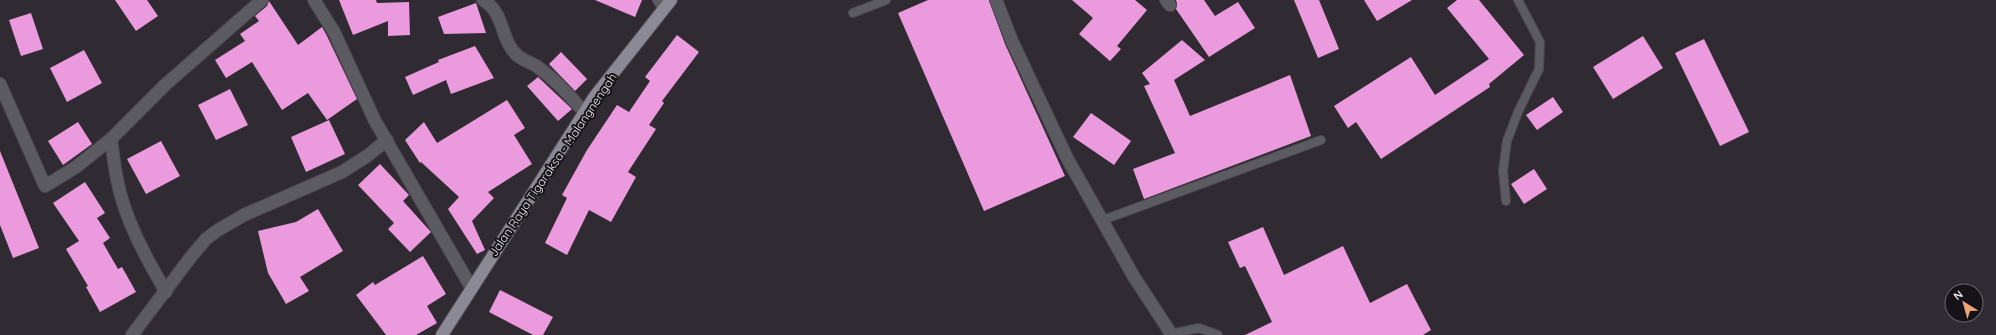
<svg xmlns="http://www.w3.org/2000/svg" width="1996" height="335" font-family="Quicksand,sans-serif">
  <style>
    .building { fill: #eb9bdd }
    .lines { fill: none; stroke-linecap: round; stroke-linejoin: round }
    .lane-casing { stroke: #4e4850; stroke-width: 10 }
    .street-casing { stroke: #4e4850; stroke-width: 14 }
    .primary-casing { stroke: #4e4850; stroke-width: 14 }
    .lane { stroke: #5c5b61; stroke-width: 8 }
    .street { stroke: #5c5b61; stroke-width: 12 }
    .primary { stroke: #8b8994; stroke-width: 12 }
    .labels { text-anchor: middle; stroke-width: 4; stroke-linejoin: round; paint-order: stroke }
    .street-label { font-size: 12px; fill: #e9e5eb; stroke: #161318 }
  </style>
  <rect width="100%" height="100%" fill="#302a33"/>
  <path class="building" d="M 115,0 L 147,0 L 158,16 L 136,31 Z
    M 339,0 L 376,0 L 377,3 L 409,2 L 410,35 L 388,36 L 388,21 L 353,35 Z
    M 595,0 L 642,0 L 635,17 Z
    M 928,0 L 989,0 L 1005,44 L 1065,176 L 984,211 L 898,13 Z
    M 1072,0 L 1135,0 L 1147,10 L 1117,46 L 1121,49 L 1110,61 L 1079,34 L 1093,18 Z
    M 1176,0 L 1204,0 L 1215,16 L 1238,2 L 1255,28 L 1209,57 L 1176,9 L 1177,4 Z
    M 1294,0 L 1319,0 L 1339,49 L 1318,58 Z
    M 1364,0 L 1412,0 L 1377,21 Z
    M 1457,0 L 1479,0 L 1524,55 L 1489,84 L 1490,87 L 1381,159 L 1356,122 L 1348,128 L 1334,106 L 1411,57 L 1435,95 L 1489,59 L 1447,8 Z
    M 269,1 L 298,45 L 322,27 L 327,36 L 357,99 L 327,120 L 308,93 L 282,110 L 252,62 L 226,78 L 215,60 L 245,41 L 240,34 L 259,21 L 255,16 L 267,6 Z
    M 476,3 L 486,33 L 444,34 L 438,17 Z
    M 31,13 L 43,49 L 21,56 L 9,20 Z
    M 677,35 L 699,52 L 662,101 L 664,103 L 649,125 L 656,129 L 628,172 L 636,177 L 611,222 L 589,210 L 567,255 L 545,243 L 567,198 L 562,195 L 587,150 L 617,105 L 629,112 L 650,81 L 645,77 Z
    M 1643,36 L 1663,68 L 1613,99 L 1593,67 Z
    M 1704,39 L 1749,132 L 1720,146 L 1675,53 Z
    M 1182,40 L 1205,60 L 1174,80 L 1190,116 L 1290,75 L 1311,136 L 1144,199 L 1133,169 L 1175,153 L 1144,86 L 1150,84 L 1142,73 Z
    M 475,46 L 494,78 L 451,94 L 446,80 L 413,95 L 405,77 L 439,62 L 438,60 Z
    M 84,50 L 102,83 L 67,102 L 50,68 Z
    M 561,52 L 587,79 L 575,91 L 549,64 Z
    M 538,77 L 572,109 L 558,121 L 527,86 Z
    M 230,89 L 248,125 L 216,140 L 198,105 Z
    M 1553,97 L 1563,112 L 1537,130 L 1526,115 Z
    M 507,100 L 525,128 L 514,135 L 532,164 L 488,192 L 494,198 L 472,221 L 485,250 L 477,254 L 448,209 L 459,197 L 421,162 L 420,163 L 405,140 L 424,122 L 437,143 Z
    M 1091,113 L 1131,141 L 1114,165 L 1073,137 Z
    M 329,120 L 345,154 L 306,172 L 291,137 Z
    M 78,122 L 92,144 L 63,165 L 48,141 Z
    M 161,141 L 180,176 L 146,194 L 127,159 Z
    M 0,151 L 39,248 L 13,258 L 0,225 Z
    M 380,164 L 409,195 L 403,201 L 431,232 L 410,252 L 388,229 L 394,223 L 358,185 Z
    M 1534,169 L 1547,189 L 1524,204 L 1511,184 Z
    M 85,182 L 105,213 L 97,218 L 110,238 L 103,243 L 118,269 L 122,267 L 136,292 L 100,312 L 86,287 L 88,286 L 66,249 L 79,241 L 53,203 Z
    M 318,209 L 343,251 L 300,277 L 309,291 L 286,304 L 268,273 L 258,231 L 296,222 Z
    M 1263,227 L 1284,275 L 1343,246 L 1370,303 L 1407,284 L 1431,330 L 1423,335 L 1245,335 L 1272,322 L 1245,266 L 1240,268 L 1228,242 Z
    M 423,256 L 446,294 L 427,306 L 437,323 L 416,335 L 386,335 L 356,295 L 373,282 L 375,285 Z
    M 500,290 L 553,317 L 543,335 L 533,335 L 489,312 Z"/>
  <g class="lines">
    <defs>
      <path id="lane" d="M 853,13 L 886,0
        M 1506,201 L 1503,171 L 1507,141 L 1518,112 L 1539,69 L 1540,42 L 1518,0
        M 1103,220 L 1321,140
        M 1171,334 L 1199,328 L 1218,335"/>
      <path id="street" d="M 314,0 L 334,32 L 375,121 L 471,287
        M 483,0 C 505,12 500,41 518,56 C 524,61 533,63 539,68 C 557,81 571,97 585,113
        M 659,0 L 664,7
        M 996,0 L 1012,41 L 1067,158 L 1134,277 L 1172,335
        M 1166,0 L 1170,5
        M 0,84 L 45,186 L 76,167 L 111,139 L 165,85 L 262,0
        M 111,139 C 113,152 114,165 117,179 C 124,218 146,258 166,292
        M 132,335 L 190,258 L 206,239 L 218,230 L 244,215 L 342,172 L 367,156 L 387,140"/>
      <path id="primary" d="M 442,335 L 595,96 L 671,0"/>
    </defs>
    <use href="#lane" class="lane-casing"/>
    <use href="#street" class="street-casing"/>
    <use href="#primary" class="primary-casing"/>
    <use href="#lane" class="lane"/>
    <use href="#street" class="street"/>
    <use href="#primary" class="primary"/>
  </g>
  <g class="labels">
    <g class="street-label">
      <text transform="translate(553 165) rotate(-56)" y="4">Jalan Raya Tigaraksa - Malangnengah</text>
    </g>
  </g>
  <g transform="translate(1964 303) rotate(323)"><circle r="19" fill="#161318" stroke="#6a676c"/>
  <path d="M0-3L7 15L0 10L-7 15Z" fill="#efa378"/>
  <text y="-6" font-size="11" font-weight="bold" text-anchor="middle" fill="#e9e5eb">N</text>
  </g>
</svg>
